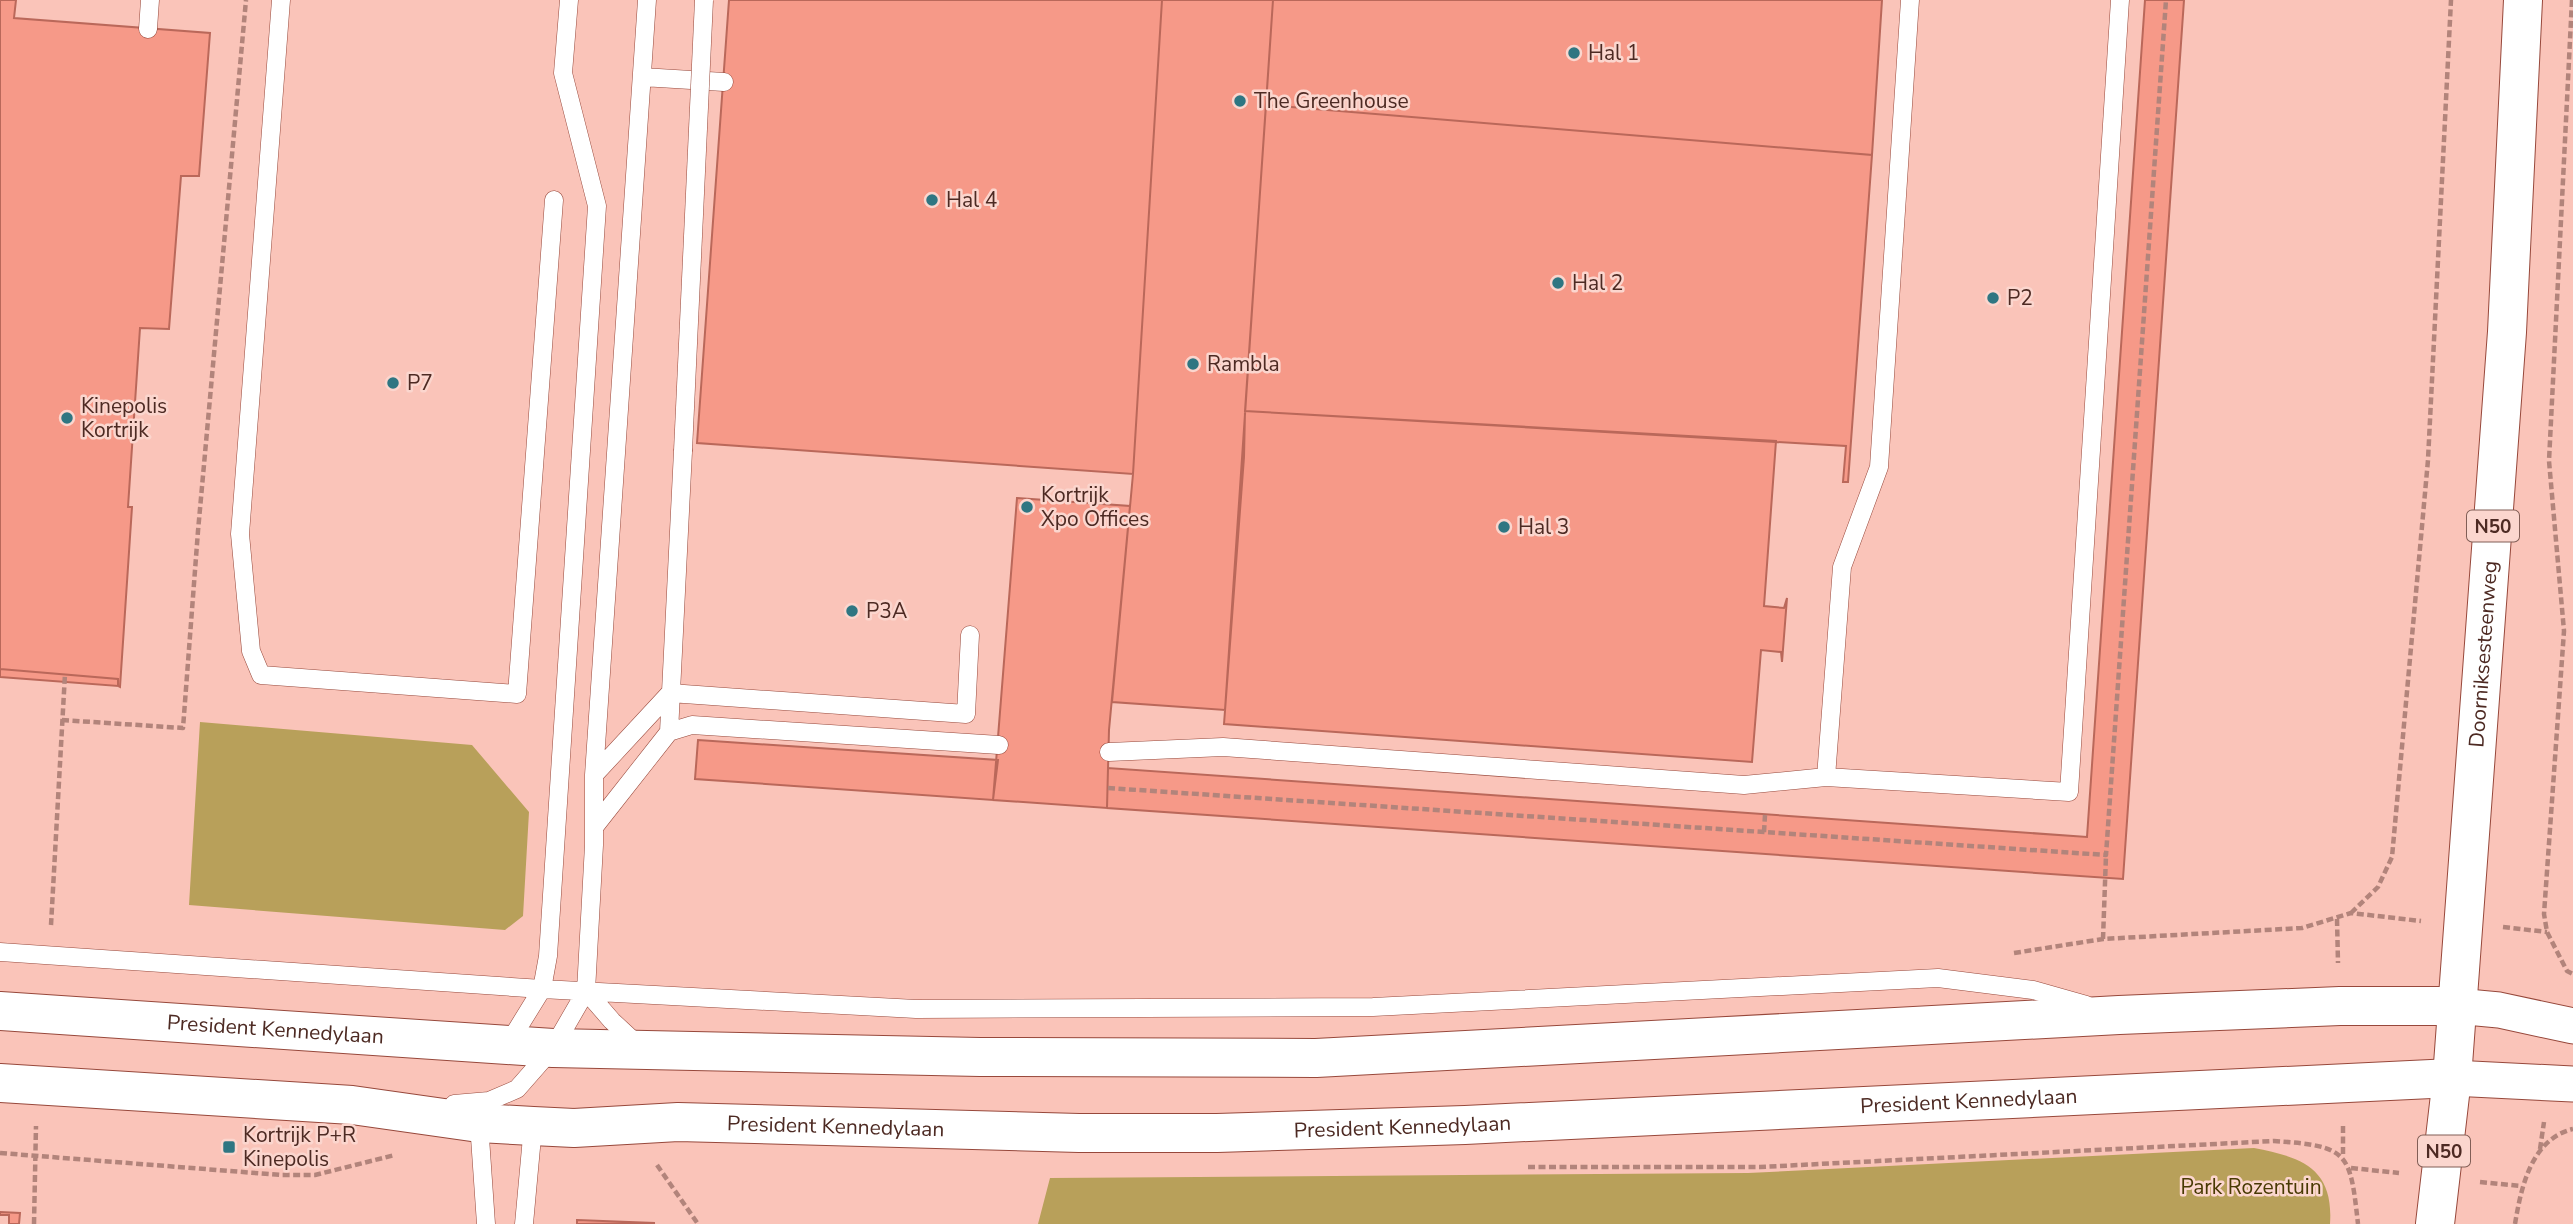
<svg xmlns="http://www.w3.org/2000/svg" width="2573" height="1224" font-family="'Nunito Sans',sans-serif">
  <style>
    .green { fill: #b8a05a }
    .building { fill: #f69988; stroke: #ba685a; stroke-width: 2 }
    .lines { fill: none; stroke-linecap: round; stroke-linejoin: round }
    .lane-casing { stroke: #97483b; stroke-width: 19 }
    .street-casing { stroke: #97483b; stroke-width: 37 }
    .secondary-casing { stroke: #97483b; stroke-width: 40 }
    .primary-casing { stroke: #97483b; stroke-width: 40 }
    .path { stroke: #b2847b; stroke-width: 4.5; stroke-dasharray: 7 3.5; stroke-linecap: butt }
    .lane { stroke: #fff; stroke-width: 18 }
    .street { stroke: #fff; stroke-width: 35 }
    .secondary { stroke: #fff; stroke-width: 38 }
    .primary { stroke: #fff; stroke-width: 38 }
    .lane-bridge-casing { stroke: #97483b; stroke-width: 19; stroke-linecap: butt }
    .lane-bridge { stroke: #fff; stroke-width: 18 }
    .poi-dot { fill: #2f7682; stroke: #fbd6ce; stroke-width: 2.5 }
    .labels { text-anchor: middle; stroke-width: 5; stroke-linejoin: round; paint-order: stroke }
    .shield { fill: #fbd6ce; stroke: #815e56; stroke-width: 2 }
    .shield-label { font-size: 19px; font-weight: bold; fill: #4d2a23 }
    .poi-label { font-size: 21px; fill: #4d2a23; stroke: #fbd6ce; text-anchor: start }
    .street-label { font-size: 21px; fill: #4d2a23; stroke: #fbd6ce }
    .park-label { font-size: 21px; fill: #483903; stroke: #fbd6ce }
  </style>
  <rect width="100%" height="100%" fill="#fac4b9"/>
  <path class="green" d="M 200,722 L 472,745 L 529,812 L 523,916 L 505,930 L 189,905 Z
    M 2254,1148 C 2300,1157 2334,1167 2330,1224 L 1038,1224 L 1050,1178 L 1748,1173 Z"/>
  <path class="building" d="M 0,0 L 16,0 L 14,18 L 210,33 L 199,176 L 181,176 L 169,329 L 140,328 L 128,507 L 132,507 L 120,687 L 118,686 L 118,679 L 0,669 Z
    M 729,0 L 1162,0 L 1133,474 L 697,443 Z
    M 1162,0 L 1273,0 L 1225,710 L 1112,702 L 1133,474 Z
    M 1273,0 L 1882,0 L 1872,155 L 1266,105 Z
    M 2145,0 L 2184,0 L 2123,879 L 1107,808 L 1108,768 L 2087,837 Z
    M 1266,105 L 1872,155 L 1848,482 L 1843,482 L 1846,446 L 1245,411 Z
    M 1245,411 L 1776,441 L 1764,606 L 1784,608 L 1787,598 L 1782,662 L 1781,652 L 1761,650 L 1752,762 L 1224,724 L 1244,457 Z
    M 1017,498 L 1130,506 L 1109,730 L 1107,808 L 993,800 Z
    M 0,669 L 118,679 L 118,686 L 0,677 Z
    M 698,740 L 998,760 L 993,800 L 695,779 Z
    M 0,1212 L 20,1213 L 19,1224 L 9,1224 L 9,1215 L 0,1215 Z
    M 577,1220 L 655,1223 L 577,1224 Z"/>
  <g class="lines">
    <defs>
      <path id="lane" d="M 281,0 L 240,534 L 251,651 L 261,675 L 517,694 L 554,200
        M 1910,0 L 1879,467 L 1842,567 L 1826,777 L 2069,792 L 2120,0
        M 148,29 L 150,0
        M 642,77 L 724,82
        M 670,693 L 966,714 L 970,635
        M 669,732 L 683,451
        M 1109,752 L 1223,747 L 1744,785 L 1826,777
        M 594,775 L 670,693
        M 595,826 L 669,732 L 692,725 L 999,745
        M 0,952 L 542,989 L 916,1009 L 1373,1007 L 1938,978 L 2033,990 L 2086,1005
        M 586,991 L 612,1021 L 639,1046
        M 508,1044 L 542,989 L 548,956 L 597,206 L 563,73 L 569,0
        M 454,1104 L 489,1101 L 517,1089 L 553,1048 L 586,991 L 594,845 L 594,775 L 647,0
        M 479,1123 L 486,1224
        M 524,1224 L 533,1126"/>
      <path id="street" d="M 2456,1006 L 2499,1010 L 2573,1026
        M 2452,1078 L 2573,1084"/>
      <g id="secondary">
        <path id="s1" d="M 0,1011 L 553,1048 L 980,1057 L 1316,1058 L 2119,1015 L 2340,1006 L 2456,1006"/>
        <path id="s2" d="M 0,1083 L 352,1105 L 479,1123 L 533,1126 L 574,1128 L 678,1122 L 1079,1133 L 1217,1133 L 1465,1125 L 2452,1078"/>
      </g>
      <g id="primary">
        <path id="s3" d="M 2435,1224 L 2452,1078 L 2507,332 L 2523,0"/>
      </g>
    </defs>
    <use href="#lane" class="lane-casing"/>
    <use href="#street" class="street-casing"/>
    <use href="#secondary" class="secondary-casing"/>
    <use href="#primary" class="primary-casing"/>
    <path class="path" d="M 2572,0 L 2549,461 L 2564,631 L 2544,914 L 2547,932 L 2567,971 L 2573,974
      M 62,720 L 183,728 L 198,531 L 246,0
      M 1108,788 L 2106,855 L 2166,0
      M 1764,832 L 1765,815
      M 2351,913 L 2378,887 L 2392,857 L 2428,460 L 2451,0
      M 2337,919 L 2338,963
      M 51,925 L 65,674
      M 2503,927 L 2547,932
      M 2103,939 L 2106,855
      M 2014,953 L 2103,939 L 2302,928 L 2351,913 L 2421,921
      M 2343,1126 L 2343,1156
      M 2540,1149 L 2544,1122
      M 0,1153 L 281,1175 L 315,1175 L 395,1155
      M 657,1165 L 698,1224
      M 1528,1167 L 1760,1167 L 2274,1141 C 2349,1146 2350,1152 2358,1224
      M 2351,1168 L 2399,1173
      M 2480,1182 L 2521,1186
      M 34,1224 L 36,1126
      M 2515,1224 C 2521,1188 2531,1139 2573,1129"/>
    <use href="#lane" class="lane"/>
    <use href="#street" class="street"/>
    <use href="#secondary" class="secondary"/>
    <use href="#primary" class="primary"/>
    <defs>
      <path id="lane-bridge" d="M 683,451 L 704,0"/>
    </defs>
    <use href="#lane-bridge" class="lane-bridge-casing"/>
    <use href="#lane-bridge" class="lane-bridge"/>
  </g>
  <g class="poi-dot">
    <circle cx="1574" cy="53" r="7"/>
    <circle cx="1240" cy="101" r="7"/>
    <circle cx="932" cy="200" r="7"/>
    <circle cx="1558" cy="283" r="7"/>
    <circle cx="1993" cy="298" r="7"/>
    <circle cx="1193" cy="364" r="7"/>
    <circle cx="393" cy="383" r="7"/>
    <circle cx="67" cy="418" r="7"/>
    <circle cx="1027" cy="507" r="7"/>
    <circle cx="1504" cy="527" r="7"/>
    <circle cx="852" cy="611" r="7"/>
    <rect x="222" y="1140" width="14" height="14" rx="3.5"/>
  </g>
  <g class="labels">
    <g class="shield">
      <rect x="2467" y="510.5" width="52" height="31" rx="5"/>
      <rect x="2418" y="1135.5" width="52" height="31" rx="5"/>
    </g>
    <g class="shield-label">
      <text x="2493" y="533">N50</text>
      <text x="2444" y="1158">N50</text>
    </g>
    <g class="poi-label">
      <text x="1588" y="60">Hal 1</text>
      <text x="1254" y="108">The Greenhouse</text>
      <text x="946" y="207">Hal 4</text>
      <text x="1572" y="290">Hal 2</text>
      <text x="2007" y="305">P2</text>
      <text x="1207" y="371">Rambla</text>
      <text x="407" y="390">P7</text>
      <text x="81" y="413">Kinepolis<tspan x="81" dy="24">Kortrijk</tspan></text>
      <text x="1041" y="502">Kortrijk<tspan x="1041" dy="24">Xpo Offices</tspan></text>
      <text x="1518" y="534">Hal 3</text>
      <text x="866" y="618">P3A</text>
      <text x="243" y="1142">Kortrijk P+R<tspan x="243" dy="24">Kinepolis</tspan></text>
    </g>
    <g class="street-label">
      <text dy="7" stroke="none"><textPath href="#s3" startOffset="572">Doorniksesteenweg</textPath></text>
      <text dy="7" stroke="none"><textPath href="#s1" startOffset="276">President Kennedylaan</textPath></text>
      <text dy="7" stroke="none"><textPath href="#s2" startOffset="1972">President Kennedylaan</textPath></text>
      <text dy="7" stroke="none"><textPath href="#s2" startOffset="1405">President Kennedylaan</textPath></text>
      <text dy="7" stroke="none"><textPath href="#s2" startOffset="838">President Kennedylaan</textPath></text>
    </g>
    <g class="park-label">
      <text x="2251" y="1194">Park Rozentuin</text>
    </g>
  </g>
</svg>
